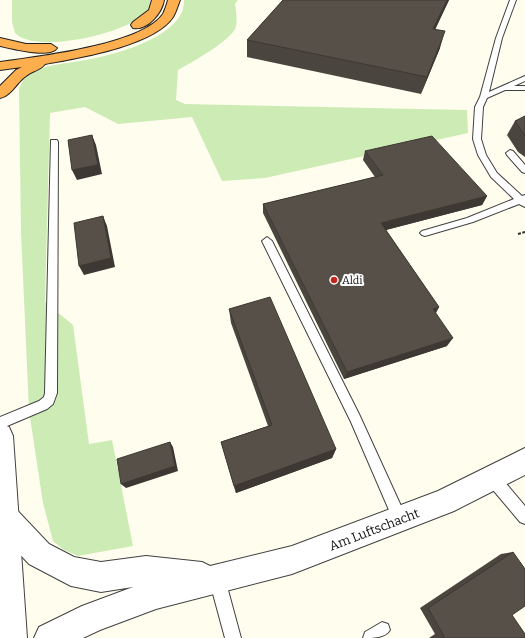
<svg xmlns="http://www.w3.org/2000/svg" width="525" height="638" font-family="Bitter,serif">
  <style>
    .green { fill: #cdecb5 }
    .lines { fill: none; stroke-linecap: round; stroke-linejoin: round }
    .service-casing { stroke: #414141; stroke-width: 2 }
    .minor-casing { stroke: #414141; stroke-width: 2 }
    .tertiary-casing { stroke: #414141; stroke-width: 2 }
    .motorway-casing { stroke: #1f1f1f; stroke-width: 2 }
    .path { stroke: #303030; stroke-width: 2; stroke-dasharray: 3 1.5; stroke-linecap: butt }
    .service { fill: #fff; fill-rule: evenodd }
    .minor { fill: #fff; fill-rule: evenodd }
    .tertiary { fill: #fff; fill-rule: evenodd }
    .motorway { fill: #fdae4e; fill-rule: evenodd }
    .wall { fill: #4b453f }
    .shaded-wall { fill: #3d3833 }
    .building { fill: #575049; stroke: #3d3833 }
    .poi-dot { fill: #c7241c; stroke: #fff; stroke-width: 1.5 }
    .labels { text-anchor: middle; stroke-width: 4; stroke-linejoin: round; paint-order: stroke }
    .poi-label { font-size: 11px; fill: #0e0e0e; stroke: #fff; text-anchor: start }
    .near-street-label { font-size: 13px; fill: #0e0e0e; stroke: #fff }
  </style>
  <rect width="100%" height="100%" fill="#fffdee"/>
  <path class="green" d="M 12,0 L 150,0 C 150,4 150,8 147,12 C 129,33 36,55 15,33 L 12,22 Z
    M 184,0 L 238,0 L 235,4 C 236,12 238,22 235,29 C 227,43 192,62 178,70 L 176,100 L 185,104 L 467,110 L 468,133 L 265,178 L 222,181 L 192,117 L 118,124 L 85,107 L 50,113 L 45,302 L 73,325 L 89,444 L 112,440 L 133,546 L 78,556 L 64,550 L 53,541 L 43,503 L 29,411 L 21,232 L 19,89 C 21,84 23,79 27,76 C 41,65 63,64 80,61 C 109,56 168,42 182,12 C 183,9 184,4 184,0 Z"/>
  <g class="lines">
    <defs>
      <path id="service" d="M 510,0 L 516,0 L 502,38 L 489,92 L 525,76 L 525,81 L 514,86 L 525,86 L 525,90 L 505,90 L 487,98 L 483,107 L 481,139 L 486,155 L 497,173 L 522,196 L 525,195 L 525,207 L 519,204 L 473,222 L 425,236 L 422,235 L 420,233 L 422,231 L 467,218 L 514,199 L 491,177 L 478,155 L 473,139 L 475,107 L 480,97 L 496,38 Z
        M 51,140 L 57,140 L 58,142 L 57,393 L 53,404 L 47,409 L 0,429 L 0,417 L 39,401 L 44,397 L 45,393 Z
        M 510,150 L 513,151 L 525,165 L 525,173 L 522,172 L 507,155 L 506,153 Z
        M 267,237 L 272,241 L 359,414 L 407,519 L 405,524 L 400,526 L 395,524 L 351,422 L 262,241 Z
        M 493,472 L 498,474 L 525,506 L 525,524 L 520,522 L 488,484 L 486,479 L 488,474 Z
        M 217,571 L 222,574 L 225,579 L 241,638 L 225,638 L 209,579 L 212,574 Z
        M 382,622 L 388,624 L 390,630 C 385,638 374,638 363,638 L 365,632 Z"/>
      <path id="minor" d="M 525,448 L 525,475 L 454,511 L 292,574 L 156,609 L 100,630 L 83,638 L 34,638 L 39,627 L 82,606 L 133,587 L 101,592 L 71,586 L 29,564 L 0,533 L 0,505 L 4,503 L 14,507 L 49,544 L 74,557 L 101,562 L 146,556 L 202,562 L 210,566 L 292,546 L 438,491 Z"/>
      <path id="tertiary" d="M 0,423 L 9,427 L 13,436 L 27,638 L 0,638 Z"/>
      <path id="motorway" d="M 152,0 L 164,0 C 162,13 147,31 133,28 L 131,25 L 133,22 L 149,10 Z
        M 168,0 L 180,0 C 178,5 176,12 173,17 C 154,46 77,58 45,64 C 41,70 32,71 26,76 C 17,82 11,96 0,98 L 0,86 L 16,70 L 22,67 L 0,70 L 0,62 C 36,57 142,45 163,14 C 165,10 167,4 168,0 Z
        M 0,38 L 26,44 L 51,44 L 57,48 C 50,59 11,48 0,46 Z"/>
    </defs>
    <use href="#service" class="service-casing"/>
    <use href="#minor" class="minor-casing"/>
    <use href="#tertiary" class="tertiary-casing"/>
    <use href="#motorway" class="motorway-casing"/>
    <path class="path" d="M 518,234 L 525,232"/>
    <use href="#service" class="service"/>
    <use href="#minor" class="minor"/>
    <use href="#tertiary" class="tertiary"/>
    <use href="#motorway" class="motorway"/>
  </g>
  <path class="wall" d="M 283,0 L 449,0 L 435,29 L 440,48 L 421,94 L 247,57 L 247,40 Z
    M 525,116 L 525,157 L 518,152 L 507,135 L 515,121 Z
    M 365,151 L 487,196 L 482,205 L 386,230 L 439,307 L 436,313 L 447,346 L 344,379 L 263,213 L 263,204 L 375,177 L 363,160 Z
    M 229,309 L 336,449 L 332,458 L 236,493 L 221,442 L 268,426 L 231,323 Z
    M 513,552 L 512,615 L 525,638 L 429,638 L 435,634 L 420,608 L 501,554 Z"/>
  <path class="shaded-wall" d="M 447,0 L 449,0 L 428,45 L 433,29 Z
    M 445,31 L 440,48 L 421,94 L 427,77 Z
    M 92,135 L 96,145 L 102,174 L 77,180 L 72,170 Z
    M 487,196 L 482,205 L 378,232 L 381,223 Z
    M 103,216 L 107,226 L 115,267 L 84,275 L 79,266 Z
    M 439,307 L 434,315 L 433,309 Z
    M 453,338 L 447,346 L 344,379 L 347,372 Z
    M 170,442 L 173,447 L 178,471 L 126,488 L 121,484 Z
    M 336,449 L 332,458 L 236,493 L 234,486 Z"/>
  <path class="building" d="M 283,0 L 447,0 L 433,29 L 445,31 L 427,77 L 247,40 Z
    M 525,116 L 525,136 L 515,121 Z
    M 92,135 L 98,165 L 72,170 L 68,140 Z
    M 432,136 L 487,196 L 381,223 L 439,307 L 433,309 L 453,338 L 347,372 L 263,204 L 383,175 L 365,151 Z
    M 103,216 L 111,258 L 79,266 L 74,223 Z
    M 270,297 L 336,449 L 234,486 L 221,442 L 272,425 L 229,309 Z
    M 170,442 L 175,466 L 121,484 L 117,459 Z
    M 513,552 L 525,569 L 525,606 L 512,615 L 525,634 L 525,638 L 441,638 L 444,636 L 428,608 Z"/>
  <circle class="poi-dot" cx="334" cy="280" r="4"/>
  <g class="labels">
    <g class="poi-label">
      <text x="342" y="284">Aldi</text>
    </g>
    <g class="near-street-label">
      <text transform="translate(374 529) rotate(-21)" y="5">Am Luftschacht</text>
    </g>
  </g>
</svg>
